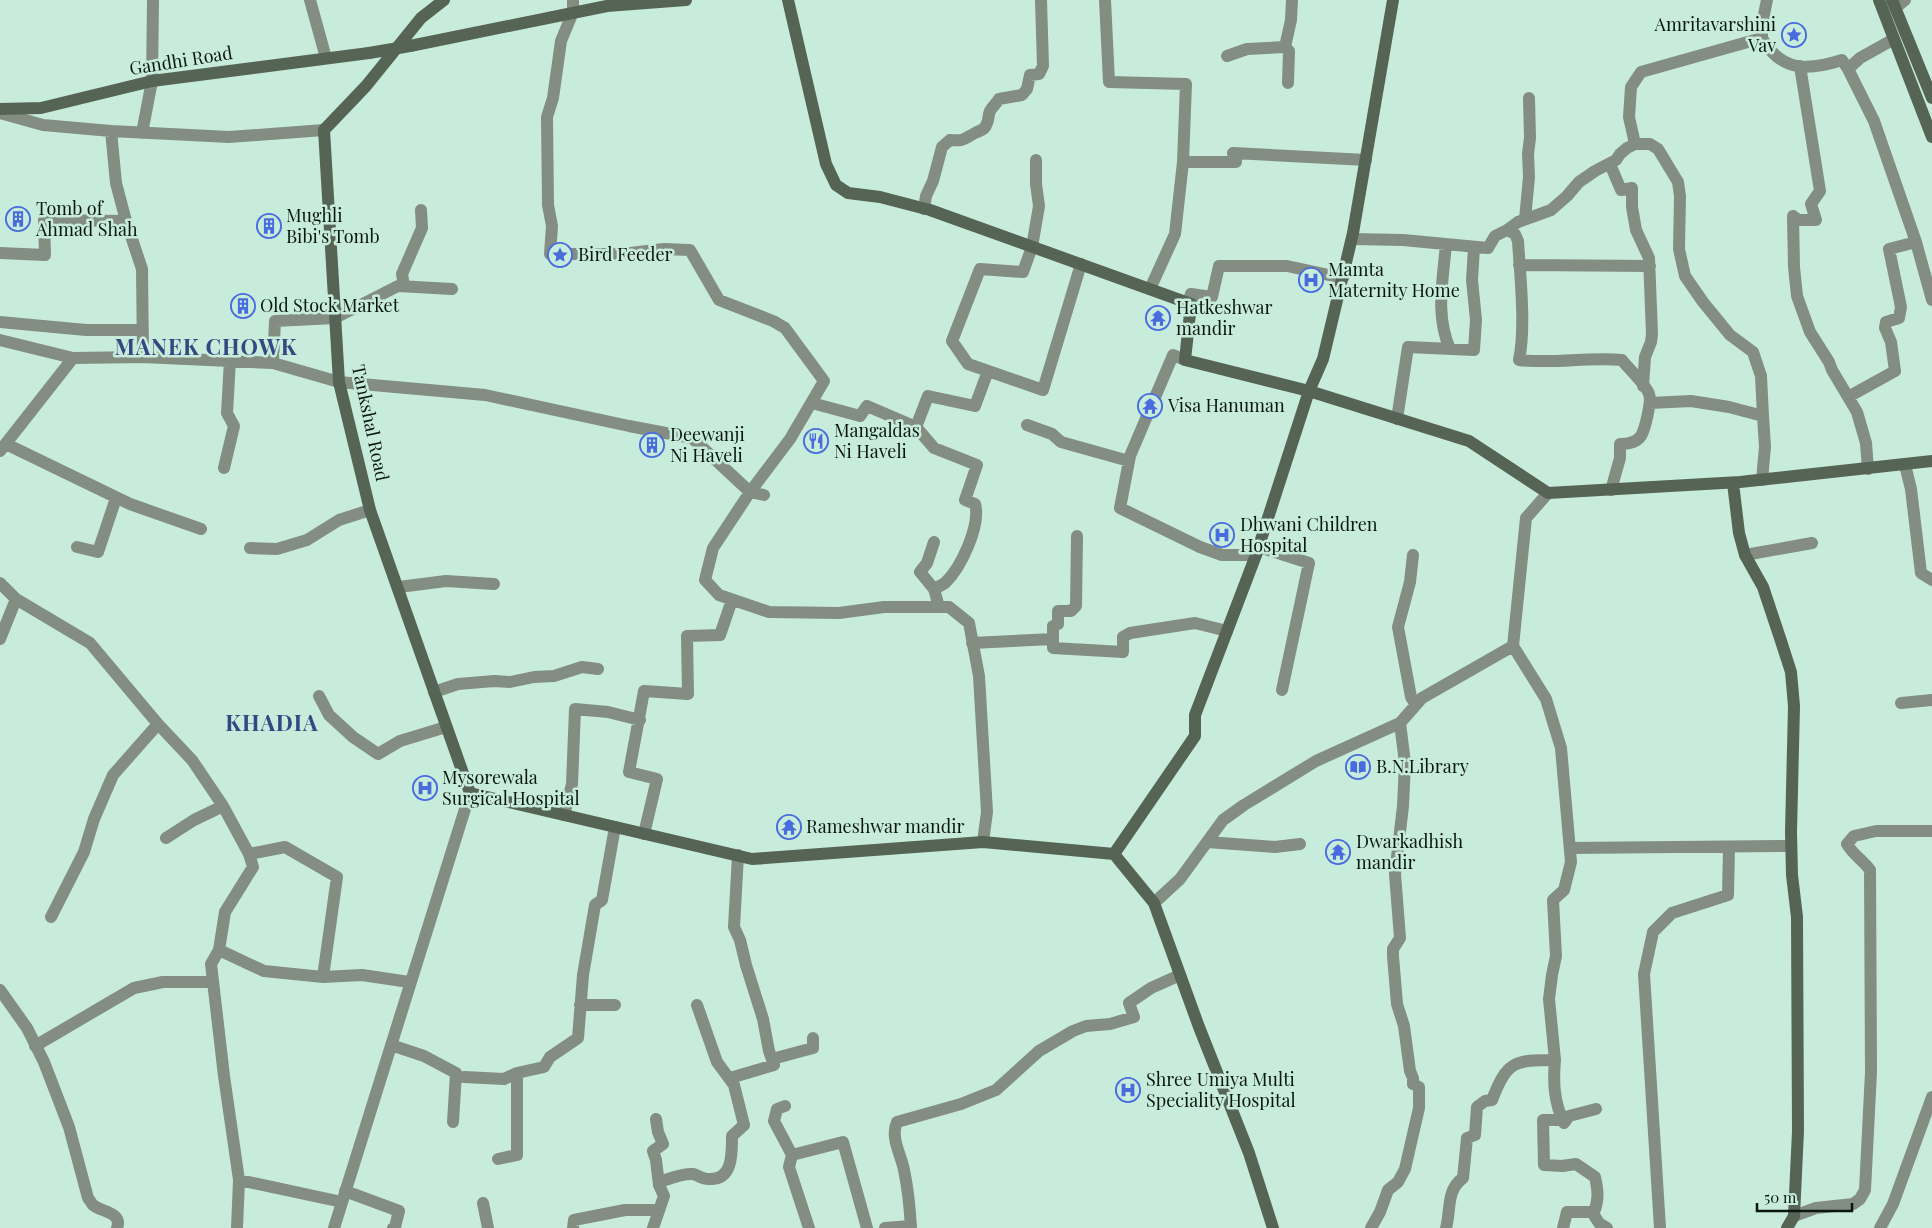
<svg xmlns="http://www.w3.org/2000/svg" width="1932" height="1228" font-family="'Playfair Display',serif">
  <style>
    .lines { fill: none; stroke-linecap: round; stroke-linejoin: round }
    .street { stroke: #838d82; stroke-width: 12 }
    .secondary { stroke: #566455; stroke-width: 12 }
    .secondary-bridge { stroke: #566455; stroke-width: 12 }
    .labels { text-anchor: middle; stroke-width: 5; stroke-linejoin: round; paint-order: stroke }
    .poi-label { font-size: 18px; fill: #0a1711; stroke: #c8ecdb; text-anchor: start }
    .street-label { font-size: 18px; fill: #0a1711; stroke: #c8ecdb }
    .district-label { font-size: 22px; font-weight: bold; letter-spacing: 1px; fill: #344781; stroke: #c8ecdb }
  </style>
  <rect width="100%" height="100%" fill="#c8ecdb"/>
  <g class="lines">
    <path class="street" d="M 310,0 L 326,58
      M 573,0 L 573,12 L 561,41 L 553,98 L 547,117 L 548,205 L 552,226 L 550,254 L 622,254 L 664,249 L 690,250 L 719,300 L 773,321 L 785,328 L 824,381 L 790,439 L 750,492 L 713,548 L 705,580 L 719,595 L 769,612 L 839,613 L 884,607 L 949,607 L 969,623 L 979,676 L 987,812 L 983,842
      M 1105,0 L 1109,82 L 1186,84 L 1183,162 L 1175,234 L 1150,289
      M 1895,8 L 1905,0
      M 1762,38 L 1762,24 L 1767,0
      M 1894,39 L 1860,58 L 1848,69 L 1874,121 L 1916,242
      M 1285,47 L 1289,51 L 1288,83
      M 1227,56 L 1247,49 L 1285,47 L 1291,20 L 1292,0
      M 0,113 L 43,125 L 111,131 L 116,183 L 126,221 L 142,269 L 143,357
      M 111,131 L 229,137 L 324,130
      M 142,133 L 152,81 L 153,0
      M 1635,144 L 1629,117 L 1631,87 L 1641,72 L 1762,38 C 1781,72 1808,71 1842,60 L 1848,69
      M 1036,160 L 1036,184 L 1039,206 L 1032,247 L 1023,272 L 980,269 L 952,341 L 968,364 L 1043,390 L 1081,264
      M 1183,162 L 1236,162 L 1233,153 L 1366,160
      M 1610,164 L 1621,190 L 1632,188 L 1632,207 L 1636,230 L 1649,258 L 1652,334 L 1651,342 L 1645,357 L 1643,386
      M 924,209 L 926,196 L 933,181 L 942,147 L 950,140 C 966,141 963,139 975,133 C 981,130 985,130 987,123 C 989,120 988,115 990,111 C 992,107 997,103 999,99 L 1022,95 L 1027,89 L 1030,75 L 1039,74 L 1043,66 L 1041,0
      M 1793,216 L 1794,267 L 1797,296 L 1810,332 L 1829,362 L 1832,370 L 1857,412 L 1866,443 L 1868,469
      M 1793,216 L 1798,220 L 1816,220 L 1811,204 L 1820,191 L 1800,66
      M 1525,219 L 1529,177 L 1528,154 L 1530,138 L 1529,98
      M 1507,230 L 1518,222 L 1551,210 L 1567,196 L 1579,182 L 1595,171 L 1616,160 L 1620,154 L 1627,148 L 1635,144 L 1650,144 L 1658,149 L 1678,182 L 1680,196 L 1679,249 L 1685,276 L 1703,302 L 1730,335 L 1753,352 L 1761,376 L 1763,416
      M 1352,239 L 1403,240 L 1488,248 L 1495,236 L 1507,230 L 1515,234 L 1518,241 C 1520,275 1526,327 1519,360 C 1553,364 1587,357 1622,360 C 1627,367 1647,386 1649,394 C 1652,401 1645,429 1641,436 C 1636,443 1627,444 1620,444 L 1620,458 L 1611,490
      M 1446,244 C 1443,280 1435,315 1450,349
      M 0,253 L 45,255 L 44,220 L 126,221
      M 1519,265 L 1650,266
      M 404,286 L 402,274 L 422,228 L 421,210
      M 1188,303 L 1191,294 L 1212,297 L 1219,266 L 1287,266 L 1343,278
      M 0,322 L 86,330 L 143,330
      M 0,340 L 73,358 L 143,357 L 273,363 L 275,321 L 335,318 L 398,286 L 452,289
      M 1185,360 L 1173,355 L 1130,456 L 1120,508 L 1200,547 L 1222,555 L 1256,555
      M 273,363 L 339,382 L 485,395 L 629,426 L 692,438 L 750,492 L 764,495
      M 1848,397 L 1895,371 L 1891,342 L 1885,328 L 1886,322 L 1899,318 L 1901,307 L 1889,249 L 1916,242 L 1932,300
      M 812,403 L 860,416 L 867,406 L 916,427 L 934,448 L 977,465 L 965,500 L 975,504 C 981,525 961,568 945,583 C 942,585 938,587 934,589
      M 1650,403 L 1691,401 L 1729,407 L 1763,416 L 1765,447 L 1762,480
      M 1397,419 L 1408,347 L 1474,350 L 1476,320 L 1472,280 L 1474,248
      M 1027,425 L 1052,434 L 1061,442 L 1129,461
      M 916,427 L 928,396 L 975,406 L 988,371
      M 6,444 L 130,504 L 201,529
      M 0,451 L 73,358
      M 1905,465 L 1911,489 L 1921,573 L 1932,580
      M 224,468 L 234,426 L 227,413 L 230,360
      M 934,542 L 927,563 L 920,572 L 934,589 L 939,607
      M 77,547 L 98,552 L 116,498
      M 1259,547 L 1309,563 L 1282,690
      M 250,548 L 277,549 L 307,540 L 339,520 L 370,510
      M 1413,555 L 1410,582 L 1398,627 L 1411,697 L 1416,705
      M 1745,555 L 1812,543
      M 0,583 L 16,599 L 90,643 L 158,724 L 192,760 L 223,806 L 249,854 L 253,867 L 225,912 L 219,950 L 264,971 L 323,977 L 362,975 L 409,982
      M 399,587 L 446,581 L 494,584
      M 0,639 L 16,599
      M 1053,639 L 1053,626 L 1058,624 L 1058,611 L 1071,611 L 1076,606 L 1077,536
      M 972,643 L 1053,639 L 1053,648 L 1123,652 L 1123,637 L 1130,633 L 1195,623 L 1227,631
      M 434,692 L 458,684 L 494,681 L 510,682 L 534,677 L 554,676 L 582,667 L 598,669
      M 319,696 L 329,715 L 353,737 L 378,754 L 400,741 L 446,727
      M 1901,703 L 1932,700
      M 564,815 L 572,784 L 575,709 L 608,712 L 640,720
      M 644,834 L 657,779 L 629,772 L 644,691 L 688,694 L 687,636 L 720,635 L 732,600
      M 166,838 L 194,820 L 223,806
      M 1207,842 L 1275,847 L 1300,844
      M 1570,848 L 1791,846
      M 249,854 L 285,847 L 337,877 L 323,977
      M 1154,903 L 1180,879 L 1223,820 L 1244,805 L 1316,761 L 1400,723 L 1422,698 L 1513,646 L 1526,518 L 1548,493
      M 51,917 L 84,852 L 94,819 L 113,775 L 158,724
      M 219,950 L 211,964 L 224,1076 L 239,1180 L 237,1228
      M 0,990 L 27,1028 L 44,1062 L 69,1127 L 88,1198 C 90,1200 91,1203 93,1205 C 101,1212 123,1212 117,1228
      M 580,1005 L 615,1005
      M 391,1045 L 424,1056 L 456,1073 L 453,1122
      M 35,1046 L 134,988 L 163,982 L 213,982
      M 772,1059 L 813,1048 L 813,1038
      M 1555,1060 C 1553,1083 1554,1102 1564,1123 L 1569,1116 L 1596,1109
      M 464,1077 L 504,1079 L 517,1073 L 544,1067 L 550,1057 L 578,1038 L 583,975 L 595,905 L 602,900 L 615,827
      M 730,1078 L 774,1065 L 769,1051 L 763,1019 L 746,965 L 740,940 L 734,927 L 738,855
      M 785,1106 L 777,1109 L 774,1121 L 792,1155 L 789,1167 L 809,1228
      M 1562,1120 L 1543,1120 L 1544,1165 L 1562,1166 L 1576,1164 L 1595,1177 C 1598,1190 1599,1200 1594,1212 L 1567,1212 L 1563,1228
      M 792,1155 L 843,1142 L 867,1228
      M 498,1159 L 517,1155 L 517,1073
      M 239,1180 L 342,1202
      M 659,1182 C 669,1179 682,1173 693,1174 C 698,1175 702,1179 708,1179 C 733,1181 732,1154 732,1136 L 744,1125 L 734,1085 L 717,1062 L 697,1005
      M 345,1191 L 399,1211 L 395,1227 L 393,1228
      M 483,1203 L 488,1228
      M 1592,1212 L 1599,1223 L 1607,1228
      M 1794,1216 L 1816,1208 L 1853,1204 L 1860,1199 L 1865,1190 L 1871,1072 L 1870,870 C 1863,860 1853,855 1847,844 L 1854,836 L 1876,831 L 1932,831
      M 334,1228 L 470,793
      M 573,1228 L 574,1220 L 625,1210 L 659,1210
      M 653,1228 L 664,1196 L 659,1185 L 656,1160 L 653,1151 L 663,1144 L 658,1132 L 656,1119
      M 885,1228 L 911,1226
      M 911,1228 C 910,1209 908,1189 904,1170 C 901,1154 890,1138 897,1122 L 961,1104 L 996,1090 L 1039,1051 L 1073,1031 L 1086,1026 L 1110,1024 L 1134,1017 L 1129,1003 L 1151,988 L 1180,975
      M 1371,1228 L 1380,1212 L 1388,1190 L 1398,1182 L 1405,1169 L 1419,1108 L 1419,1087 L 1413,1084 L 1413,1078 L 1410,1071 L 1404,1026 L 1397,1004 L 1393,956 L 1393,949 L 1400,938 L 1395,874 L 1403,806 L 1405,763 L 1400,723
      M 1446,1228 C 1451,1210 1446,1190 1463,1178 L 1467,1138 L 1475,1135 L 1477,1107 L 1485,1101 L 1492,1100 C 1507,1061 1514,1060 1555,1060 L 1549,999 L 1552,975 L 1556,956 L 1553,900 L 1564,890 L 1571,862 L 1561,748 L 1546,699 L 1513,646
      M 1660,1228 L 1644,974 L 1653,932 L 1672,913 L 1728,895 L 1729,847
      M 1880,1228 L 1893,1204 L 1932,1097"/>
    <path class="secondary" d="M 444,0 L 421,18 L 366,86 L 324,130 L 339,382 L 370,510 L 470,793 L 752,859 L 983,842 L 1114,854 L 1154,903 L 1199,1027 L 1249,1153 L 1273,1228
      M 788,0 L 826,164 L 836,185 L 848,193 L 880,197 L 930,210 L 1191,304 L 1185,360 L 1309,391 L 1469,441 L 1548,493 L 1740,482 L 1932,461
      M 1879,0 L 1932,137
      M 1892,0 L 1932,98
      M 410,46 L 607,6 L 686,0
      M 0,109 L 41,108 L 152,81 L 369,53
      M 1733,483 L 1739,533 L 1745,555 L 1763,587 L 1781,641 L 1791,672 L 1794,706 L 1791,832 L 1792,875 L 1797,917 L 1798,1131 L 1794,1216 L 1787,1228
      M 1114,854 L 1195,736 L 1195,715 L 1256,555 L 1309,391 L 1323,359 L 1353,233 L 1393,0"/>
    <path class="secondary-bridge" d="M 369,53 L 410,46"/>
  </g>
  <defs>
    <symbol id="sight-ring" viewBox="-11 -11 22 22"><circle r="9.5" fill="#c8ecdb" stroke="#486bde" stroke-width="1.5"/><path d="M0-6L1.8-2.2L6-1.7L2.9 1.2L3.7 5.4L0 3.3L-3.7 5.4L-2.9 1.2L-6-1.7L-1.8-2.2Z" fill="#486bde"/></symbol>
    <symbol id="building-ring" viewBox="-11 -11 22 22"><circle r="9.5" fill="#c8ecdb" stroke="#486bde" stroke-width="1.5"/><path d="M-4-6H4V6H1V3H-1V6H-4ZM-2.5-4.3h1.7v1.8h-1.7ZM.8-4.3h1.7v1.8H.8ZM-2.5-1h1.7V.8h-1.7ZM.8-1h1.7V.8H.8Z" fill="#486bde"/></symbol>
    <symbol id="hospital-ring" viewBox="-11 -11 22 22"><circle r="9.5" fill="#c8ecdb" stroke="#486bde" stroke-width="1.5"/><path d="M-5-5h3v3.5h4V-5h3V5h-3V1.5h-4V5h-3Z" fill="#486bde"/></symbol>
    <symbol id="temple-ring" viewBox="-11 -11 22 22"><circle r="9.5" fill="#c8ecdb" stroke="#486bde" stroke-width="1.5"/><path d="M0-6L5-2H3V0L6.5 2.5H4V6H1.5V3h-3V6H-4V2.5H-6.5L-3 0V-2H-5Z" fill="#486bde"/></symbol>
    <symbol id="restaurant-ring" viewBox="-11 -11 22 22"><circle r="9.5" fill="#c8ecdb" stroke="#486bde" stroke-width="1.5"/><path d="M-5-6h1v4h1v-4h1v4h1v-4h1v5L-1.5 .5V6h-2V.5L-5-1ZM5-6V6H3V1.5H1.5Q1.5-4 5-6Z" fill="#486bde"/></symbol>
    <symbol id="library-ring" viewBox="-11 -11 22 22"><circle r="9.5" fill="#c8ecdb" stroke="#486bde" stroke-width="1.5"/><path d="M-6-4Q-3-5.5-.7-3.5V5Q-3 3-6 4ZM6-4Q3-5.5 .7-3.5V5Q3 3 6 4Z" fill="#486bde"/></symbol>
  </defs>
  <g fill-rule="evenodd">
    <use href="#sight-ring" x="1780" y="21" width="28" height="28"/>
    <use href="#building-ring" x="4" y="205" width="28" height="28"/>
    <use href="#building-ring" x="255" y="212" width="28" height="28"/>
    <use href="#sight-ring" x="546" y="241" width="28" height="28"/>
    <use href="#hospital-ring" x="1297" y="266" width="28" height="28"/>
    <use href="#building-ring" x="229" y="292" width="28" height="28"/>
    <use href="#temple-ring" x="1144" y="304" width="28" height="28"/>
    <use href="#temple-ring" x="1136" y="392" width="28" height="28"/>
    <use href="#restaurant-ring" x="802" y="427" width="28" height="28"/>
    <use href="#building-ring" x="638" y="431" width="28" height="28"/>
    <use href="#hospital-ring" x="1208" y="521" width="28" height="28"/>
    <use href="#library-ring" x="1344" y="753" width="28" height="28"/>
    <use href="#hospital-ring" x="411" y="774" width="28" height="28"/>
    <use href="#temple-ring" x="775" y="813" width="28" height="28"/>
    <use href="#temple-ring" x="1324" y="838" width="28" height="28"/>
    <use href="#hospital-ring" x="1114" y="1076" width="28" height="28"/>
  </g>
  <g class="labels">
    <g class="poi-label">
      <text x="1776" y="31" text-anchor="end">Amritavarshini<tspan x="1776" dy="21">Vav</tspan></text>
      <text x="36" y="215">Tomb of<tspan x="36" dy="21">Ahmad Shah</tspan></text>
      <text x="286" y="222">Mughli<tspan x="286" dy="21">Bibi's Tomb</tspan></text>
      <text x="578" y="261">Bird Feeder</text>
      <text x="1328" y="276">Mamta<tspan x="1328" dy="21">Maternity Home</tspan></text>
      <text x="260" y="312">Old Stock Market</text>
      <text x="1176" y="314">Hatkeshwar<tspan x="1176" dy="21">mandir</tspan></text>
      <text x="1168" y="412">Visa Hanuman</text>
      <text x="834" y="437">Mangaldas<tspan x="834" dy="21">Ni Haveli</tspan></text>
      <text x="670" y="441">Deewanji<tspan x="670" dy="21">Ni Haveli</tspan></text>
      <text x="1240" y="531">Dhwani Children<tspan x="1240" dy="21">Hospital</tspan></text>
      <text x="1376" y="773">B.N.Library</text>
      <text x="442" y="784">Mysorewala<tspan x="442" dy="21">Surgical Hospital</tspan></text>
      <text x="806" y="833">Rameshwar mandir</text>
      <text x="1356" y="848">Dwarkadhish<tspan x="1356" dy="21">mandir</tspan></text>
      <text x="1146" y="1086">Shree Umiya Multi<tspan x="1146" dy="21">Speciality Hospital</tspan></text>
    </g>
    <g class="street-label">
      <text transform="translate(181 61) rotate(-9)" y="6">Gandhi Road</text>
      <text transform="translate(370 423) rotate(78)" y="6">Tankshal Road</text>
    </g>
    <g class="district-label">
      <text x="206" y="355">MANEK CHOWK</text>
      <text x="272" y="731">KHADIA</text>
    </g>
  </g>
  <path d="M1757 1203v8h95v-8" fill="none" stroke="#0a1711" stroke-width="2.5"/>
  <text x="1764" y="1203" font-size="15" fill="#0a1711" stroke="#c8ecdb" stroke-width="4" paint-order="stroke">50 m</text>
</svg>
